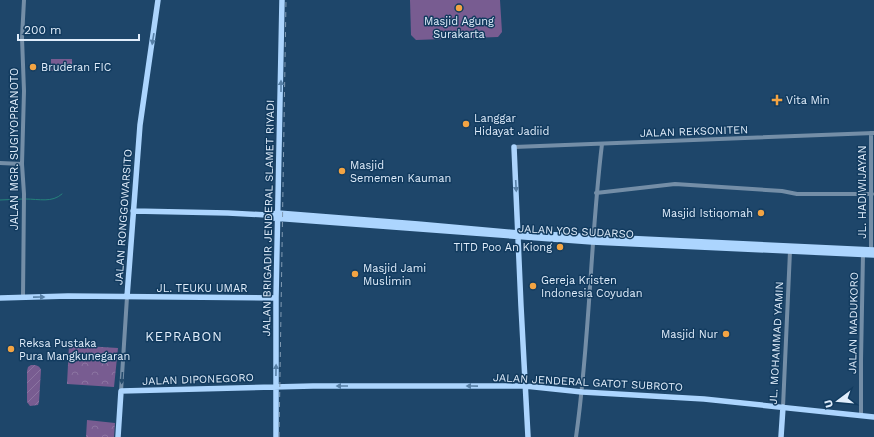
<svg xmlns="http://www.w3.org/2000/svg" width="874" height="437" font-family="'Work Sans',sans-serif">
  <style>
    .grass { fill: #785c91 }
    .forest { fill: url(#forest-firs) }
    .park { fill: url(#park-crowns) }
    .garden { fill: url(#garden-furrows) }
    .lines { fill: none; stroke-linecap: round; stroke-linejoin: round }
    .stream { stroke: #25827b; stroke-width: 1 }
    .minor { stroke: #748ea7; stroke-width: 4 }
    .major { stroke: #acd5fe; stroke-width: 5.5 }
    .rail { stroke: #809ab3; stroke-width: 1; stroke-dasharray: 5 5; stroke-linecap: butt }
    .oneway { fill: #5780a7 }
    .oneway2 { fill: #264c6d }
    .poi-dot { fill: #f3a443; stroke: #123b5f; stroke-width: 1.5 }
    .labels { text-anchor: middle; stroke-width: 3; stroke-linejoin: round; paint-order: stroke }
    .poi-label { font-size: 11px; fill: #e0edfb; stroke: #123b5f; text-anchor: start }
    .street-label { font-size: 11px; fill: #e0edfb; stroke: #123b5f }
    .quarter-label { font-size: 13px; letter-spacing: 1px; fill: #e0edfb; stroke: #123b5f }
  </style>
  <defs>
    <pattern id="forest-firs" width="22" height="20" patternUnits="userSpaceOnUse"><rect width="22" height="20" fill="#785c91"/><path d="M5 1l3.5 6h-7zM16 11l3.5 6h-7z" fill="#8b74a1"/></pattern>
    <pattern id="park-crowns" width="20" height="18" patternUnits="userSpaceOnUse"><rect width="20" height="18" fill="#785c91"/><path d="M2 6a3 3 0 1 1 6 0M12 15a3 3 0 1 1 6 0" fill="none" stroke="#8b74a1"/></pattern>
    <pattern id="garden-furrows" width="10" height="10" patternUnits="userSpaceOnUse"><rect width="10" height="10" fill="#785c91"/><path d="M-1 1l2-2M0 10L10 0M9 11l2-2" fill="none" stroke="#8b74a1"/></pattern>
  </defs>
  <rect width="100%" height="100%" fill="#1e466a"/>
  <path class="grass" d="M 410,0 L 500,0 L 502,32 L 498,37 L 416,40 L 411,35 Z"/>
  <path class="forest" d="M 51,59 L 72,59 L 72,70 L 51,71 Z"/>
  <path class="park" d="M 69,345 L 118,348 L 114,387 L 67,384 Z
    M 87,420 L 115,423 L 114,437 L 86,437 Z"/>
  <path class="garden" d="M 31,365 C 36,365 39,365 41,370 L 39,402 L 38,405 L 30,406 L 27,402 L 27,371 L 28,367 Z"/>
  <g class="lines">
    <path class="stream" d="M 26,199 C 39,199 52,203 62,194
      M 0,200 L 23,199"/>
    <path class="minor" d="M 871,133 L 871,250
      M 514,147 L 874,133
      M 0,163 L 22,164
      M 596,193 L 675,184 L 782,191 L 797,194 L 872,194
      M 23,297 L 24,194 L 22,164 L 24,91 L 22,38 L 24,0
      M 121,391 L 127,297
      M 783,407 L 790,251
      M 861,416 L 861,360 L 863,254
      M 576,437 C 590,340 590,242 602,144"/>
    <path class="major" d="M 514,147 L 521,306 L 528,437
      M 133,211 L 228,213 L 267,215 L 278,213 L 418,224 L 518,233 L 874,250
      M 267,215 L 273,218 L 592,242 L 874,255
      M 127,297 L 140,125 L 158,0
      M 0,298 L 68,296 L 276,298
      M 118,437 L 121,391 L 313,386 L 525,386 L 582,392 L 704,399 L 874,417
      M 276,437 L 276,298 L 282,0
      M 781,437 L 783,407"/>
    <path class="rail" d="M 279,437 L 286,0"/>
  </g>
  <defs><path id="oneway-solid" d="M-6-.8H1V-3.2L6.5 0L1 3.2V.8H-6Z"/></defs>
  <g class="oneway">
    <use href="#oneway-solid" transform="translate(153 39) rotate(99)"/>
    <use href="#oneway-solid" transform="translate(281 86) rotate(-90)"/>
    <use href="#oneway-solid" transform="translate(516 186) rotate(87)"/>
    <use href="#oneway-solid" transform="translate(39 297) rotate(-1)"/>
    <use href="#oneway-solid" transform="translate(276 370) rotate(-89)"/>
    <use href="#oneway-solid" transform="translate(342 386) rotate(180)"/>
    <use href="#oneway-solid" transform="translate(472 386) rotate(-179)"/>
  </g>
  <use class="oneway2" href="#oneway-solid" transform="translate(122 378) rotate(94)"/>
  <g class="poi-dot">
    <circle cx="459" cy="8" r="4"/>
    <circle cx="33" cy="67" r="4"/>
    <path d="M775 94h4v4h4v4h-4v4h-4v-4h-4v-4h4z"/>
    <circle cx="466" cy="124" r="4"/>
    <circle cx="342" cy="171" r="4"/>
    <circle cx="761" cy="213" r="4"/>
    <circle cx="560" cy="247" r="4"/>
    <circle cx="355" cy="274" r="4"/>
    <circle cx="533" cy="286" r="4"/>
    <circle cx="726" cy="334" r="4"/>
    <circle cx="11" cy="349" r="4"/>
  </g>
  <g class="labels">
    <g class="poi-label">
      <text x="459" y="25" text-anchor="middle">Masjid Agung<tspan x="459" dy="13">Surakarta</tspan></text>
      <text x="41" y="71">Bruderan FIC</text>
      <text x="786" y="104">Vita Min</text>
      <text x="474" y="122">Langgar<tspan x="474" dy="13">Hidayat Jadiid</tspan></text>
      <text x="350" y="169">Masjid<tspan x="350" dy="13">Sememen Kauman</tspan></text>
      <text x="753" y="217" text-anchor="end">Masjid Istiqomah</text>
      <text x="552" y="251" text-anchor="end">TITD Poo An Kiong</text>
      <text x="363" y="272">Masjid Jami<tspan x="363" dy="13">Muslimin</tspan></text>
      <text x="541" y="284">Gereja Kristen<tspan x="541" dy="13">Indonesia Coyudan</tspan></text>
      <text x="718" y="338" text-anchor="end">Masjid Nur</text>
      <text x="19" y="347">Reksa Pustaka<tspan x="19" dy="13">Pura Mangkunegaran</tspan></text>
    </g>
    <g class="street-label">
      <text transform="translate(694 131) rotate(-2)" y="4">JALAN REKSONITEN</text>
      <text transform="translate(14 149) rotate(-90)" y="4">JALAN MGR. SUGIYOPRANOTO</text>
      <text transform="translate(862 192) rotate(-90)" y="4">JL. HADIWIJAYAN</text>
      <text transform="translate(123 217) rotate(-86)" y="4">JALAN RONGGOWARSITO</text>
      <text transform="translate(268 218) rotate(-89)" y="4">JALAN BRIGADIR JENDERAL SLAMET RIYADI</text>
      <text transform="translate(576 231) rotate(3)" y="4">JALAN YOS SUDARSO</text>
      <text x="202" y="292">JL. TEUKU UMAR</text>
      <text transform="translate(853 323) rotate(-89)" y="4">JALAN MADUKORO</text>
      <text transform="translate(776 343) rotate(-87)" y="4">JL. MOHAMMAD YAMIN</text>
      <text transform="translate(198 379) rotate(-2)" y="4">JALAN DIPONEGORO</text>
      <text transform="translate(588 382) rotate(3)" y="4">JALAN JENDERAL GATOT SUBROTO</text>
    </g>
    <g class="quarter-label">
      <text x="184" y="341">KEPRABON</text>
    </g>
  </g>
  <g transform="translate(838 401) rotate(254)" stroke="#123b5f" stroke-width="3" paint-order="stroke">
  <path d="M0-3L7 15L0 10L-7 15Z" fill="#e0edfb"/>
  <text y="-6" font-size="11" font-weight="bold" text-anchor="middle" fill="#e0edfb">U</text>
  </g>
  <path d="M18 34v6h121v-6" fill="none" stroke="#e0edfb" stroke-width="2"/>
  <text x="24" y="34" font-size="12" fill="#e0edfb" stroke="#123b5f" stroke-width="3" paint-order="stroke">200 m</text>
</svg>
